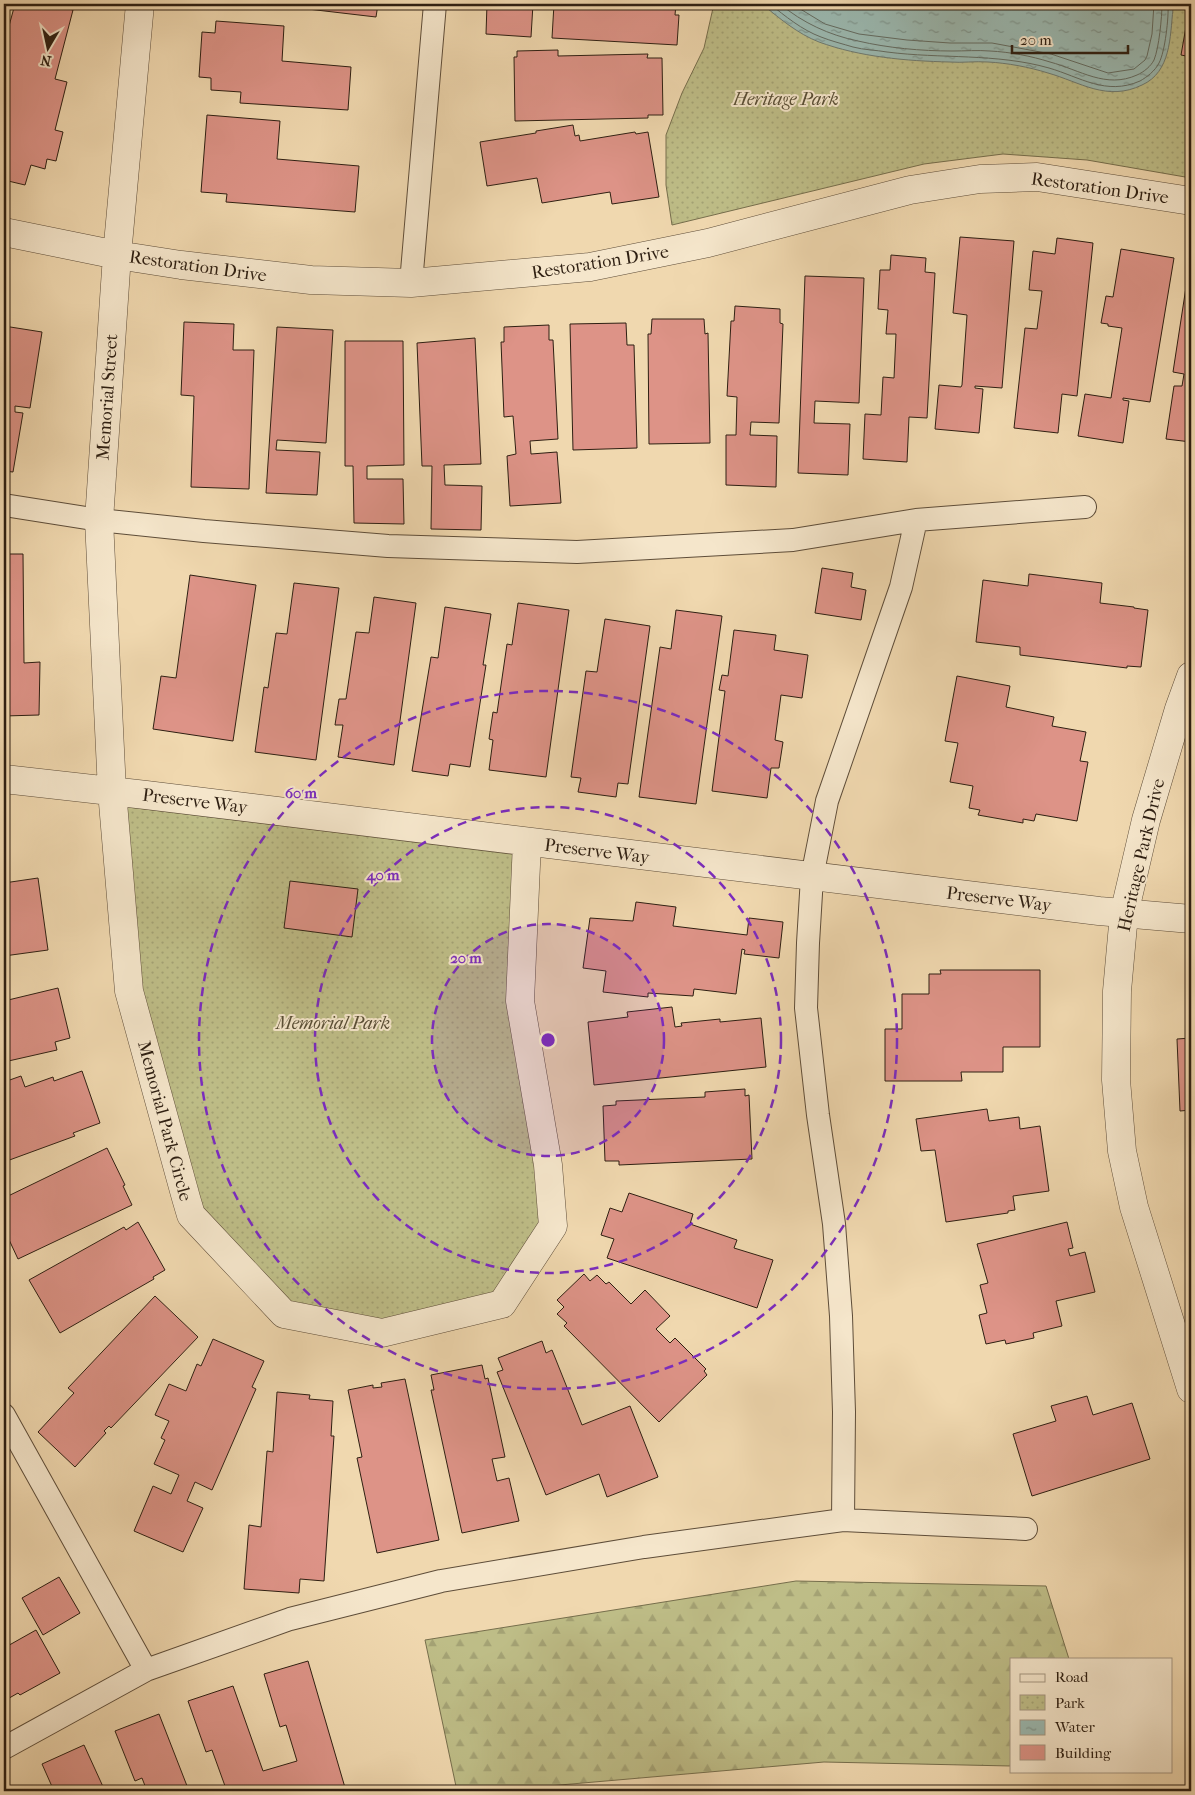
<svg xmlns="http://www.w3.org/2000/svg" width="1195" height="1795" font-family="'IM FELL French Canon',serif">
  <style>
    .forest { fill: url(#forest-firs); stroke: #766e4c }
    .park { fill: url(#park-dots); stroke: #766e4c }
    .water { fill: url(#water-ripples); stroke: #6f7b71 }
    .lines { fill: none; stroke-linecap: round; stroke-linejoin: round }
    .shore { stroke: #646c62; stroke-width: 1 }
    .building { fill: #dd9387; stroke: #2e1f12 }
    .service-casing { stroke: #5e4d39; stroke-width: 24 }
    .minor-casing { stroke: #5e4d39; stroke-width: 29 }
    .service { stroke: #f5e6cb; stroke-width: 22 }
    .minor { stroke: #f5e6cb; stroke-width: 28 }
    .ring { fill: none; stroke: #7b2cbf; stroke-width: 2.5; stroke-dasharray: 9 6 }
    .labels { text-anchor: middle; stroke-width: 4; stroke-linejoin: round; paint-order: stroke }
    .park-label { font-size: 18px; font-style: italic; fill: #594e35; stroke: #f5e6cb }
    .street-label { font-size: 18px; fill: #2e1f12; stroke: #f5e6cb }
    .centre { fill: #7b2cbf; stroke: #f5e6cb; stroke-width: 2.5 }
    .ring-label { font-size: 15px; text-anchor: middle; font-weight: bold; fill: #7b2cbf; stroke: #f5e6cb; stroke-width: 4; stroke-linejoin: round; paint-order: stroke }
  </style>
  <defs>
    <pattern id="forest-firs" width="22" height="20" patternUnits="userSpaceOnUse" patternTransform="scale(1.25)"><rect width="22" height="20" fill="#bebd87"/><path d="M5 1l3.5 6h-7zM16 11l3.5 6h-7z" fill="#a4a274"/></pattern>
    <pattern id="park-dots" width="8" height="8" patternUnits="userSpaceOnUse" patternTransform="scale(1.25)"><rect width="8" height="8" fill="#bebd87"/><path d="M2 2h.1M6 6h.1" fill="none" stroke="#a4a274" stroke-width="1.8" stroke-linecap="round"/></pattern>
    <pattern id="water-ripples" width="26" height="14" patternUnits="userSpaceOnUse" patternTransform="scale(1.25)"><rect width="26" height="14" fill="#9bb9b1"/><path d="M2 4q2-2 4 0t4 0M15 11q2-2 4 0t4 0" fill="none" stroke="#7f968f"/></pattern>
  </defs>
  <rect width="100%" height="100%" fill="#f0d8af"/>
  <filter id="stains"><feTurbulence type="fractalNoise" baseFrequency=".004" numOctaves="4"/><feColorMatrix values="0 0 0 0 .2 0 0 0 0 .09 0 0 0 0 .02 0 0 0 .5 -.17"/></filter>
  <radialGradient id="worn" r=".72"><stop offset=".6" stop-color="#630" stop-opacity="0"/><stop offset="1" stop-color="#630" stop-opacity=".3"/></radialGradient>
  <path class="forest" d="M 796,1581 L 1046,1586 L 1069,1659 L 1011,1659 L 1011,1766 L 824,1762 L 491,1791 L 457,1791 L 425,1640 Z"/>
  <path class="park" d="M 713,4 L 1191,4 L 1191,178 L 1087,160 L 1003,154 L 924,164 L 672,225 L 666,185 L 666,135 L 682,93 L 704,48 L 713,8 Z
    M 120,806 L 527,856 L 520,1001 L 553,1226 L 502,1304 L 382,1333 L 272,1301 L 186,1198 L 129,991 Z"/>
  <path class="water" d="M 762,4 L 1173,4 L 1173,9 C 1170,37 1171,72 1142,85 C 1107,102 1080,82 1048,73 C 1029,67 1007,63 988,62 C 975,61 962,63 950,62 C 906,61 860,57 819,42 C 798,34 779,18 762,4 Z"/>
  <g class="lines">
    <path class="shore" d="M 770,4 C 785,16 802,30 821,37 C 831,41 843,44 853,47 C 864,50 876,50 887,52 C 941,59 996,53 1049,68 C 1080,77 1106,96 1140,81 C 1147,77 1155,71 1159,63 C 1165,52 1169,17 1168,4
      M 780,4 C 803,23 829,35 858,41 C 888,48 921,51 952,51 C 965,51 978,50 990,51 C 1010,52 1031,56 1050,62 C 1080,70 1106,89 1137,75 C 1144,72 1151,66 1154,60 C 1159,48 1162,17 1162,4
      M 792,4 L 825,24 L 859,34 L 907,40 L 950,43 L 992,43 L 1051,54 L 1108,73 L 1134,69 L 1145,60 L 1147,56 L 1152,34 L 1154,4"/>
  </g>
  <path class="building" d="M 15,4 L 26,4 L 40,7 L 41,4 L 48,4 L 73,10 L 55,79 L 67,82 L 55,130 L 63,132 L 56,161 L 47,159 L 45,169 L 31,165 L 25,185 L 4,180 L 4,25 L 9,26 Z
    M 265,4 L 378,4 L 376,17 Z
    M 487,4 L 533,4 L 531,37 L 486,34 Z
    M 554,4 L 676,4 L 675,15 L 679,15 L 677,45 L 552,38 Z
    M 216,21 L 284,26 L 282,61 L 351,67 L 348,110 L 240,103 L 241,92 L 211,90 L 211,78 L 199,77 L 202,32 L 215,33 Z
    M 1187,21 L 1191,22 L 1191,57 L 1181,55 Z
    M 558,50 L 558,56 L 648,54 L 647,58 L 662,58 L 663,115 L 648,115 L 648,118 L 515,121 L 514,57 L 517,57 L 517,51 Z
    M 207,115 L 280,121 L 277,159 L 359,166 L 355,212 L 226,202 L 227,194 L 201,192 Z
    M 573,125 L 575,136 L 579,135 L 580,141 L 635,132 L 636,134 L 648,132 L 659,197 L 612,204 L 610,192 L 542,203 L 537,178 L 487,186 L 480,142 L 536,133 L 536,131 Z
    M 960,237 L 1014,241 L 1002,388 L 975,386 L 975,388 L 983,389 L 979,433 L 935,429 L 939,385 L 961,387 L 962,385 L 967,315 L 953,313 Z
    M 1057,238 L 1093,243 L 1077,396 L 1062,394 L 1058,433 L 1014,428 L 1025,328 L 1037,329 L 1042,291 L 1029,290 L 1033,251 L 1055,254 Z
    M 1121,249 L 1174,258 L 1150,402 L 1123,398 L 1123,400 L 1129,401 L 1123,443 L 1078,436 L 1085,394 L 1111,398 L 1122,328 L 1108,326 L 1108,324 L 1101,323 L 1106,296 L 1113,297 Z
    M 891,255 L 926,258 L 925,272 L 935,273 L 927,418 L 909,417 L 907,462 L 863,459 L 865,414 L 881,415 L 883,377 L 894,378 L 896,334 L 886,334 L 888,310 L 878,309 L 880,270 L 890,270 Z
    M 1190,261 L 1191,261 L 1191,442 L 1166,439 L 1174,386 L 1182,386 L 1184,374 L 1173,372 Z
    M 805,276 L 864,278 L 859,403 L 815,401 L 814,423 L 850,424 L 848,475 L 798,473 Z
    M 735,306 L 780,309 L 780,323 L 783,324 L 779,423 L 751,422 L 750,435 L 777,436 L 776,487 L 726,485 L 726,435 L 736,435 L 737,397 L 727,396 L 731,321 L 734,321 Z
    M 652,319 L 704,319 L 705,334 L 708,333 L 710,443 L 649,444 L 648,334 L 651,334 Z
    M 184,322 L 234,324 L 233,350 L 254,350 L 249,489 L 191,487 L 194,396 L 181,395 Z
    M 626,323 L 627,345 L 634,345 L 637,448 L 573,450 L 570,324 Z
    M 549,325 L 549,340 L 553,340 L 558,439 L 530,441 L 531,454 L 557,452 L 561,503 L 510,506 L 507,456 L 516,454 L 513,416 L 504,417 L 501,342 L 504,342 L 504,327 Z
    M 4,326 L 42,332 L 30,408 L 15,406 L 15,412 L 23,413 L 13,472 L 4,471 Z
    M 277,327 L 333,330 L 326,443 L 277,440 L 276,450 L 320,452 L 317,495 L 266,493 Z
    M 475,338 L 481,464 L 444,465 L 445,485 L 482,486 L 481,530 L 431,529 L 432,466 L 422,466 L 417,343 Z
    M 345,341 L 403,341 L 404,465 L 367,466 L 367,479 L 403,479 L 404,524 L 354,523 L 353,466 L 345,466 Z
    M 4,554 L 23,554 L 24,663 L 40,662 L 39,715 L 4,716 Z
    M 822,568 L 853,573 L 851,587 L 866,590 L 861,620 L 815,613 Z
    M 1029,574 L 1102,583 L 1100,603 L 1134,607 L 1134,608 L 1148,610 L 1141,667 L 1127,666 L 1127,668 L 1020,655 L 1020,647 L 976,642 L 983,580 L 1028,586 Z
    M 190,575 L 256,585 L 233,741 L 153,729 L 161,676 L 176,678 Z
    M 294,583 L 339,588 L 316,760 L 255,752 L 264,687 L 268,688 L 276,633 L 287,634 Z
    M 374,597 L 416,603 L 394,765 L 338,757 L 343,725 L 335,725 L 339,699 L 346,699 L 356,632 L 369,633 Z
    M 518,603 L 569,610 L 546,777 L 489,770 L 493,740 L 489,739 L 493,712 L 497,713 L 507,644 L 512,645 Z
    M 445,607 L 491,614 L 483,665 L 486,665 L 470,767 L 450,764 L 448,776 L 412,771 L 431,657 L 438,658 Z
    M 676,610 L 722,616 L 696,804 L 639,797 L 660,647 L 671,649 Z
    M 605,619 L 650,626 L 628,784 L 618,783 L 616,797 L 578,792 L 581,778 L 571,777 L 586,671 L 597,672 Z
    M 734,630 L 776,635 L 774,650 L 808,655 L 802,698 L 781,695 L 775,740 L 783,742 L 779,768 L 771,768 L 767,798 L 712,791 L 725,691 L 719,690 L 722,675 L 728,676 Z
    M 957,676 L 1010,686 L 1006,707 L 1054,717 L 1052,726 L 1086,732 L 1080,761 L 1088,762 L 1077,821 L 1036,814 L 1034,821 L 1023,819 L 1023,823 L 978,815 L 980,810 L 969,808 L 973,786 L 950,782 L 958,743 L 945,741 Z
    M 38,878 L 48,950 L 4,956 L 4,883 Z
    M 290,881 L 358,889 L 352,937 L 284,928 Z
    M 636,902 L 676,907 L 673,926 L 747,935 L 749,918 L 783,922 L 779,958 L 744,954 L 745,950 L 742,949 L 736,994 L 694,989 L 693,996 L 648,993 L 648,997 L 603,992 L 606,971 L 583,968 L 590,918 L 633,921 Z
    M 940,970 L 1040,970 L 1040,1047 L 1003,1047 L 1003,1072 L 961,1072 L 962,1081 L 885,1081 L 885,1029 L 902,1029 L 902,994 L 929,994 L 929,974 L 941,974 Z
    M 58,988 L 70,1038 L 55,1042 L 57,1050 L 4,1062 L 4,1001 Z
    M 672,1007 L 675,1027 L 682,1026 L 681,1023 L 720,1019 L 720,1022 L 761,1018 L 766,1067 L 594,1085 L 588,1022 L 628,1017 L 627,1012 Z
    M 1191,1038 L 1191,1110 L 1180,1111 L 1177,1039 Z
    M 82,1071 L 100,1123 L 73,1133 L 75,1136 L 4,1162 L 4,1082 L 21,1076 L 25,1087 L 53,1077 L 54,1081 Z
    M 745,1089 L 745,1096 L 749,1095 L 752,1159 L 619,1165 L 619,1161 L 605,1161 L 603,1106 L 616,1105 L 616,1101 L 705,1097 L 705,1092 Z
    M 987,1109 L 989,1121 L 1019,1117 L 1020,1129 L 1040,1126 L 1049,1191 L 1013,1196 L 1015,1210 L 1008,1211 L 1008,1213 L 946,1222 L 935,1150 L 921,1151 L 916,1119 Z
    M 107,1148 L 125,1185 L 123,1186 L 132,1205 L 18,1259 L 4,1229 L 4,1198 Z
    M 629,1193 L 693,1214 L 690,1224 L 737,1240 L 734,1248 L 773,1260 L 757,1308 L 607,1258 L 614,1239 L 601,1235 L 610,1208 L 622,1212 Z
    M 138,1222 L 165,1270 L 153,1277 L 154,1279 L 60,1333 L 29,1280 L 124,1227 L 126,1230 Z
    M 1067,1222 L 1073,1248 L 1068,1249 L 1070,1256 L 1085,1252 L 1095,1292 L 1056,1301 L 1062,1326 L 1033,1333 L 1034,1338 L 1006,1344 L 1005,1340 L 986,1344 L 979,1315 L 987,1313 L 980,1285 L 988,1283 L 977,1244 Z
    M 584,1274 L 590,1281 L 597,1275 L 606,1284 L 609,1282 L 631,1304 L 645,1290 L 670,1316 L 656,1329 L 670,1343 L 675,1338 L 706,1369 L 704,1371 L 707,1375 L 659,1422 L 564,1326 L 567,1323 L 557,1314 L 564,1307 L 557,1300 Z
    M 155,1296 L 198,1337 L 111,1428 L 109,1426 L 104,1431 L 106,1433 L 75,1467 L 38,1432 L 74,1393 L 68,1388 Z
    M 213,1339 L 264,1361 L 252,1387 L 256,1389 L 212,1490 L 195,1482 L 187,1501 L 203,1508 L 183,1552 L 134,1531 L 153,1486 L 171,1494 L 179,1475 L 154,1464 L 165,1440 L 161,1438 L 169,1421 L 155,1415 L 169,1384 L 186,1391 L 197,1364 L 201,1366 Z
    M 542,1341 L 546,1353 L 552,1350 L 582,1425 L 630,1406 L 658,1477 L 607,1497 L 599,1474 L 546,1495 L 497,1372 L 503,1370 L 498,1358 Z
    M 482,1365 L 485,1379 L 488,1378 L 505,1457 L 492,1459 L 497,1481 L 509,1478 L 519,1521 L 462,1533 L 431,1390 L 434,1390 L 431,1375 Z
    M 405,1379 L 439,1540 L 377,1553 L 357,1458 L 362,1457 L 348,1390 L 373,1385 L 373,1388 L 382,1387 L 381,1383 Z
    M 277,1392 L 310,1395 L 309,1399 L 333,1401 L 331,1436 L 334,1436 L 324,1581 L 300,1579 L 299,1593 L 244,1589 L 249,1525 L 261,1527 L 267,1451 L 273,1452 Z
    M 1087,1396 L 1093,1415 L 1132,1403 L 1150,1459 L 1032,1496 L 1013,1434 L 1056,1421 L 1051,1406 Z
    M 59,1577 L 80,1613 L 43,1635 L 22,1598 Z
    M 36,1630 L 60,1673 L 20,1695 L 18,1693 L 4,1701 L 4,1648 Z
    M 308,1661 L 346,1791 L 211,1791 L 225,1786 L 212,1750 L 206,1752 L 188,1701 L 233,1686 L 263,1771 L 297,1761 L 286,1725 L 280,1727 L 264,1674 Z
    M 159,1714 L 189,1791 L 147,1791 L 142,1778 L 135,1781 L 115,1731 Z
    M 84,1745 L 105,1791 L 54,1791 L 42,1764 Z"/>
  <g class="lines">
    <defs>
      <path id="service" d="M 411,283 L 435,4
        M 4,505 L 99,520 L 204,531 L 388,546 L 577,552 L 793,540 L 916,520 L 1085,507
        M 4,1415 L 146,1670 L 4,1748
        M 843,1520 L 844,1412 L 841,1316 L 834,1224 L 818,1115 L 806,1008 L 808,943 L 812,877 L 827,801 L 901,587 L 916,520
        M 146,1670 L 290,1619 L 441,1581 L 644,1547 L 843,1520 L 1026,1529"/>
      <path id="minor" d="M 140,4 L 117,255 L 99,520 L 112,791 L 129,991 L 186,1198 L 191,1215 L 284,1314 L 382,1333 L 502,1304 L 553,1226 L 548,1165 L 520,1001 L 527,842
        M 4,232 L 117,255 L 181,265 L 311,280 L 411,283 L 590,267 L 708,243 L 910,190 L 980,179 L 1037,177 L 1191,201
        M 1191,676 L 1179,709 L 1146,820 L 1124,914 L 1117,991 L 1116,1080 L 1122,1151 L 1134,1207 L 1191,1389
        M 4,779 L 146,795 L 1099,911 L 1191,919"/>
    </defs>
    <use href="#service" class="service-casing"/>
    <use href="#minor" class="minor-casing"/>
    <use href="#service" class="service"/>
    <use href="#minor" class="minor"/>
  </g>
  <circle cx="548" cy="1040" r="116" fill="#7b2cbf" fill-opacity=".12"/>
  <g class="ring">
    <circle cx="548" cy="1040" r="116"/>
    <circle cx="548" cy="1040" r="233"/>
    <circle cx="548" cy="1040" r="349"/>
  </g>
  <g class="labels">
    <g class="park-label">
      <text x="786" y="105">Heritage Park</text>
      <text x="333" y="1029">Memorial Park</text>
    </g>
    <g class="street-label">
      <text transform="translate(1100 188) rotate(8)" y="6">Restoration Drive</text>
      <text transform="translate(600 262) rotate(-9)" y="6">Restoration Drive</text>
      <text transform="translate(198 266) rotate(8)" y="6">Restoration Drive</text>
      <text transform="translate(107 397) rotate(-86)" y="6">Memorial Street</text>
      <text transform="translate(195 801) rotate(7)" y="6">Preserve Way</text>
      <text transform="translate(597 851) rotate(7)" y="6">Preserve Way</text>
      <text transform="translate(1141 855) rotate(-77)" y="6">Heritage Park Drive</text>
      <text transform="translate(999 899) rotate(7)" y="6">Preserve Way</text>
      <text transform="translate(165 1121) rotate(75)" y="6">Memorial Park Circle</text>
    </g>
  </g>
  <circle cx="548" cy="1040" r="8" class="centre"/>
  <g class="ring-label">
    <text x="301" y="798">60 m</text>
    <text x="383" y="880">40 m</text>
    <text x="466" y="963">20 m</text>
  </g>
  <rect width="1195" height="1795" fill="none" stroke="#f0d8af" stroke-width="20"/>
  <rect x="5" y="5" width="1185" height="1785" fill="none" stroke="#2e1f12" stroke-width="2.5"/>
  <rect x="10" y="10" width="1175" height="1775" fill="none" stroke="#2e1f12"/>
  <rect x="1010" y="1658" width="162" height="115" fill="#f5e6cb" stroke="#a59681"/>
  <rect x="1020" y="1674" width="25" height="8" fill="#f5e6cb" stroke="#a59681"/>
  <text x="1055" y="1682" font-size="15" fill="#2e1f12">Road</text>
  <rect x="1020" y="1695" width="25" height="15" fill="url(#park-dots)" stroke="#a59681"/>
  <text x="1055" y="1708" font-size="15" fill="#2e1f12">Park</text>
  <rect x="1020" y="1720" width="25" height="15" fill="url(#water-ripples)" stroke="#a59681"/>
  <text x="1055" y="1732" font-size="15" fill="#2e1f12">Water</text>
  <rect x="1020" y="1745" width="25" height="15" fill="#dd9387" stroke="#a59681"/>
  <text x="1055" y="1758" font-size="15" fill="#2e1f12">Building</text>
  <g transform="translate(48 48) rotate(189)" stroke="#f5e6cb" stroke-width="4" paint-order="stroke">
  <path d="M0-4L9 19L0 12L-9 19Z" fill="#2e1f12"/>
  <text y="-8" font-size="14" font-weight="bold" text-anchor="middle" fill="#2e1f12">N</text>
  </g>
  <path d="M1012 45v8h116v-8" fill="none" stroke="#2e1f12" stroke-width="2.5"/>
  <text x="1020" y="45" font-size="15" fill="#2e1f12" stroke="#f5e6cb" stroke-width="4" paint-order="stroke">20 m</text>
  <rect width="100%" height="100%" filter="url(#stains)"/>
  <rect width="100%" height="100%" fill="url(#worn)"/>
</svg>
